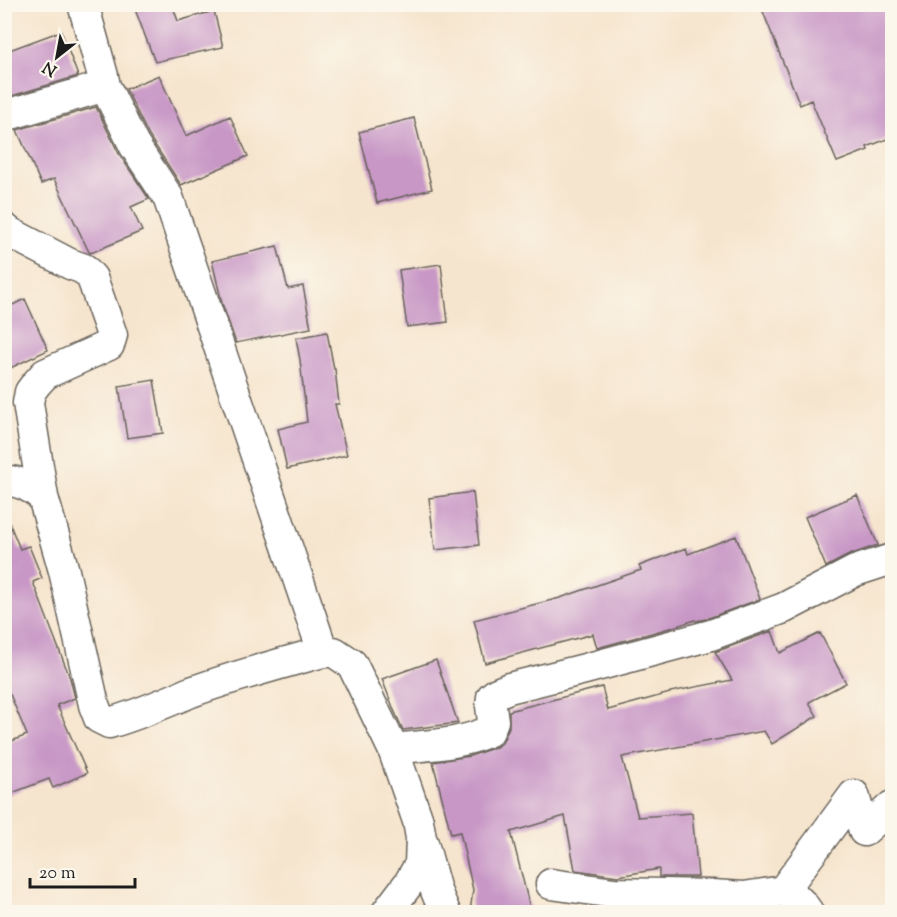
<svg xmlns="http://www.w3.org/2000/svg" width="897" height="917" font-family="'Sorts Mill Goudy',serif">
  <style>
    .building { fill: #c897c6 }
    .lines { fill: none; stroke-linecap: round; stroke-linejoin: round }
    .minor-casing { stroke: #68625a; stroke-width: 33 }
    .minor { stroke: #fff; stroke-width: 30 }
  </style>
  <rect width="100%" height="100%" fill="#fbf7ec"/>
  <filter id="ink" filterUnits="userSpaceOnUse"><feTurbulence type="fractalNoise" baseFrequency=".0167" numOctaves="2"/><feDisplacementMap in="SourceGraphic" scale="12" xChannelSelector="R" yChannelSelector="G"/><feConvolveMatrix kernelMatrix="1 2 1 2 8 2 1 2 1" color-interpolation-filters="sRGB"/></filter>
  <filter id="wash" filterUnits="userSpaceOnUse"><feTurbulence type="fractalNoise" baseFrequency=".008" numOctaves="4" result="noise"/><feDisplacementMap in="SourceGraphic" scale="24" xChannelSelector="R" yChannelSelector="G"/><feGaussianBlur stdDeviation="1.35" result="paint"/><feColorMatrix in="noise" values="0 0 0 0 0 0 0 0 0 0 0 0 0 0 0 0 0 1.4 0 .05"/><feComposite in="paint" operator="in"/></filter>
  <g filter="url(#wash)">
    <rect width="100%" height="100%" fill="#f6e5ce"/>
    <g id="blocks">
      <path class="building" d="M 133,4 L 172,4 L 178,21 L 214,11 L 223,47 L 155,62 Z
        M 760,4 L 892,4 L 892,137 L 867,147 L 868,150 L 837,162 L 811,100 L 800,105 Z
        M 61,31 L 78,76 L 5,98 L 4,52 Z
        M 159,75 L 186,136 L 230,116 L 248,156 L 181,185 L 149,136 L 126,89 Z
        M 96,107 L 119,154 L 149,199 L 131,207 L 142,231 L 91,253 L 89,252 L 54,179 L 41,184 L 17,130 Z
        M 414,118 L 432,189 L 377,203 L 359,132 Z
        M 277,246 L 288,289 L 303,286 L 311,328 L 236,343 L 222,303 L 212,261 Z
        M 441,264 L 448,322 L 407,327 L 399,270 Z
        M 25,299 L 48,350 L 4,371 L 4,309 Z
        M 327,332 L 334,369 L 335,369 L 339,404 L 335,404 L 347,455 L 287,469 L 278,429 L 307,422 L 300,360 L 296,338 Z
        M 154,380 L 163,433 L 127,438 L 119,386 Z
        M 473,492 L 479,545 L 435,550 L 429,498 Z
        M 857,495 L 878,545 L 849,555 L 826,567 L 805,517 Z
        M 4,515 L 6,515 L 20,549 L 29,546 L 42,578 L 33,582 L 70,678 L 75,698 L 57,705 L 87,773 L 53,788 L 49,779 L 4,796 L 4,744 L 27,735 L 4,680 Z
        M 736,536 L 760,599 L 706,619 L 696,621 L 695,620 L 670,628 L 597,648 L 593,634 L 485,663 L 474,620 L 560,598 L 641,570 L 639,566 L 686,548 L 688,554 Z
        M 772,631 L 780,653 L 820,633 L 846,683 L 809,702 L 817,716 L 772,744 L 764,731 L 622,757 L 638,817 L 692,813 L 698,877 L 659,877 L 659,869 L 618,876 L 575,870 L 565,816 L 511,832 L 531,912 L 470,912 L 473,890 L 460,832 L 451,834 L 433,762 L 470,756 L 496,747 L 502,743 L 509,727 L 509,711 L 602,687 L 608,710 L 670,693 L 670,692 L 732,680 L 715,652 Z
        M 436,660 L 458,723 L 403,730 L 394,710 L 382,679 Z"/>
    </g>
  </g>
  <g filter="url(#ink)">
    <use href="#blocks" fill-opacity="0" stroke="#68625a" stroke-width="1.5"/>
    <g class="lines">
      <defs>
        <path id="minor" d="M 105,86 L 134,145 L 168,197 L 323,652
          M 4,116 L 105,86 L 103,76 L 83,4
          M 4,228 L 9,232 L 70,264 L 84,269 L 92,278 L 112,335 L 109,345 L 45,374 L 36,384 L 30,392 L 28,403 L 43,497
          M 4,481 C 20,480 32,487 43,497 L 64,571 L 94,705 L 99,718 L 109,723 C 138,715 164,703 191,692 C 234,676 279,664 323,652 L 334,652 L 352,664 L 393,749 L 418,821 L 421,838 L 420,864 L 409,883 L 387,912
          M 393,749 C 424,745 461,745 489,731 L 493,721 L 491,706 L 492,697 L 497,693 L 509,688 L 585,669 L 711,635 L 784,608 L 855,571 L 892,559
          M 423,843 L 436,891 L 445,912
          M 551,884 L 614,893 L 712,895 L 744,897 L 783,891 L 794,896 L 803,905 L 808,912
          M 783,891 L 854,795 L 864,831 L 892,806"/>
      </defs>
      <use href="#minor" class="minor-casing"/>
      <use href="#minor" class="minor"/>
    </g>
  </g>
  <rect width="897" height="917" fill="none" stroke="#fbf7ec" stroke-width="24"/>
  <g transform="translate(57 57) rotate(211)" stroke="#fbf7ec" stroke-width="4.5" paint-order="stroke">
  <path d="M0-4.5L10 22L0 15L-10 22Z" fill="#1c1c1c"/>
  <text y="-9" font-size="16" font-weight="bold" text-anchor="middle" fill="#1c1c1c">N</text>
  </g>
  <path d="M30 878v9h105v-9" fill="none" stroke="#1c1c1c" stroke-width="3"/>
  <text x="39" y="878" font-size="18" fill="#1c1c1c" stroke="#fbf7ec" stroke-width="4.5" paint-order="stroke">20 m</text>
</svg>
